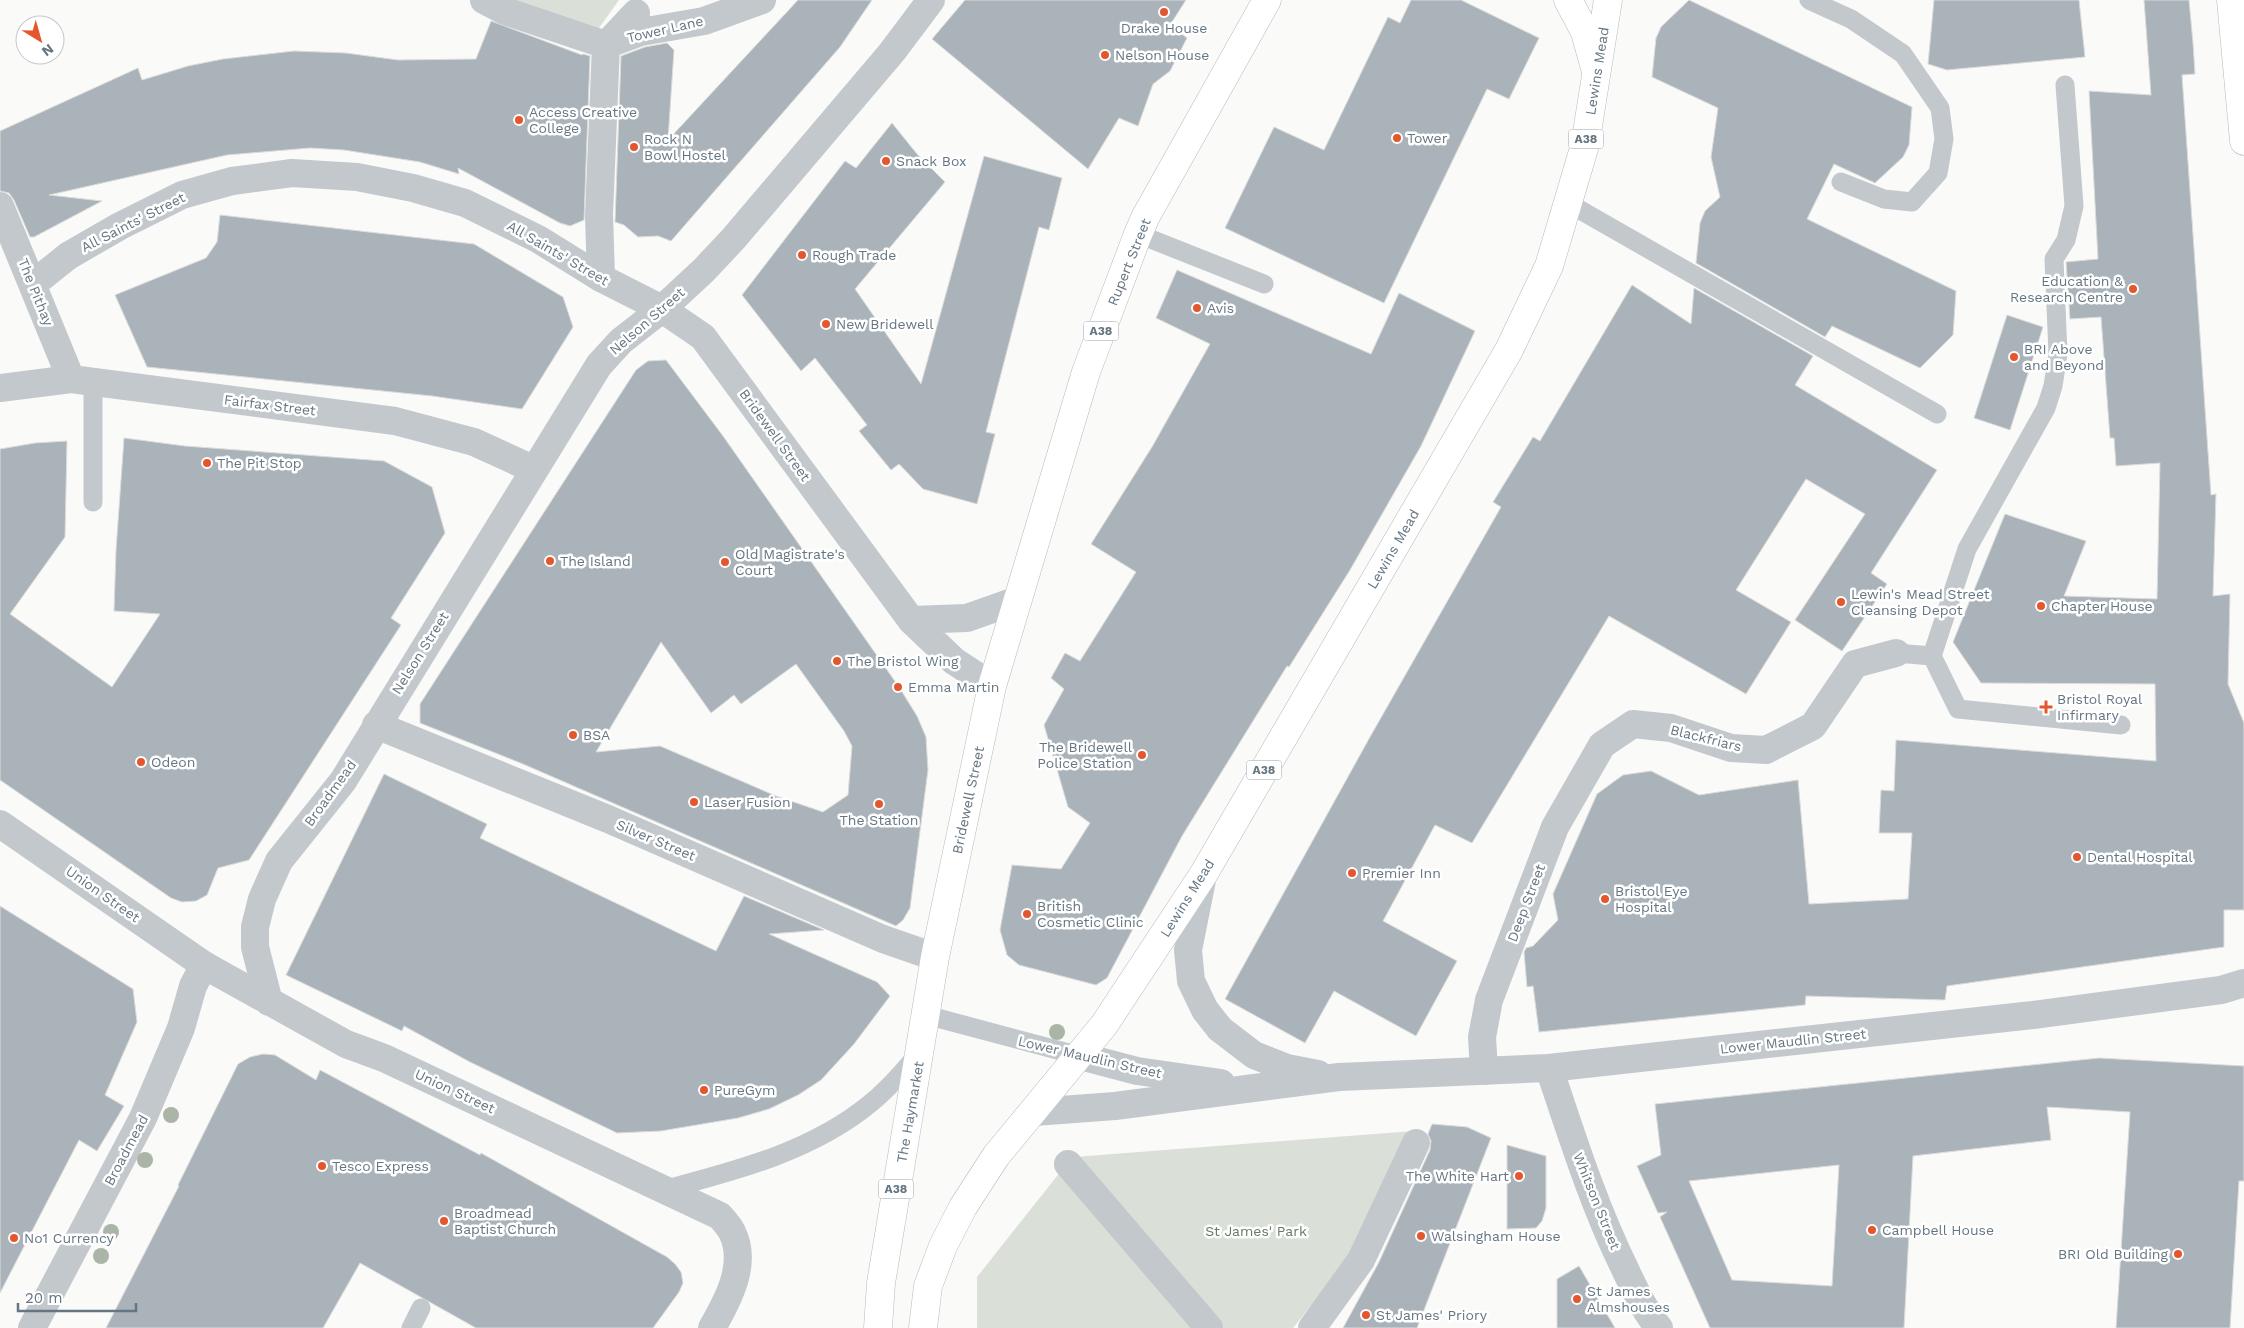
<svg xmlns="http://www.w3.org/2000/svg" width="2244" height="1328" font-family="'Work Sans',sans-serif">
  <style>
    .green { fill: #dadfd7 }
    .building { fill: #aab3b9; stroke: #dcdcda; fill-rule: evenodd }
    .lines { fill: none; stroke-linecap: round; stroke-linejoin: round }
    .secondary-casing { stroke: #b3babf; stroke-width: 29 }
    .primary-casing { stroke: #b5babe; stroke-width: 29 }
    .service { stroke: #c3c8cc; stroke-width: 19 }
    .pedestrian { stroke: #c3c8cc; stroke-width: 28 }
    .minor { stroke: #c3c8cc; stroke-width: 28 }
    .tertiary { stroke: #c3c8cc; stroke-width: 28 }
    .secondary { stroke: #fff; stroke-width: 28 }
    .primary { stroke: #fff; stroke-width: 28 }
    .tree { fill: #aab4a7 }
    .poi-dot { fill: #e4572e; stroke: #fff; stroke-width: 2 }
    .labels { text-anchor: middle; stroke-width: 5; stroke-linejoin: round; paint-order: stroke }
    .shield { fill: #fff; stroke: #939fa8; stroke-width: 1 }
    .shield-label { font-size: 12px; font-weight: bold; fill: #657683 }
    .poi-label { font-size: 14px; fill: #657683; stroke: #fff; text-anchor: start }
    .street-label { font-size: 14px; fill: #657683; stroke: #fff }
    .park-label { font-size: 14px; fill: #687a64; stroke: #fff }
  </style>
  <rect width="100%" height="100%" fill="#fafaf8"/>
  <path class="green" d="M 514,0 L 619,0 L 599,28 Z
    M 1414,1131 L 1352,1254 L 1293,1328 L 1221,1328 L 1074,1157 Z
    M 1061,1171 L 1195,1328 L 977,1328 L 977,1277 Z"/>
  <path class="building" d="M 798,0 L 872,0 L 840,47 L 671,241 L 658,236 L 638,237 L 624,225 L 615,222 L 621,56 L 645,47 L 667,43 L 674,50 L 668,140 Z
    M 965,0 L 1186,0 L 1170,25 L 1187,38 L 1170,71 L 1153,84 L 1138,126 L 1119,118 L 1088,169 L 932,39 Z
    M 1411,0 L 1461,0 L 1539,38 L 1509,99 L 1487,89 L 1384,303 L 1225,228 L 1274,127 L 1324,150 L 1388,17 L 1400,23 Z
    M 1689,0 L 1912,107 L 1909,145 L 1903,157 L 1875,183 L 1834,164 L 1807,219 L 1956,291 L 1953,335 L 1920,368 L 1832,326 L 1825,337 L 1696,263 L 1700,223 L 1705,211 L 1720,197 L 1711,157 L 1718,108 L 1652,77 L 1656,38 L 1661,27 Z
    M 1934,0 L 2079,0 L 2085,57 L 1947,70 L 1928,64 Z
    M 2144,0 L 2189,0 L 2193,43 L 2195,74 L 2182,75 L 2211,495 L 2216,494 L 2213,596 L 2230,594 L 2228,684 L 2244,723 L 2244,910 L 2224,910 L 2224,947 L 1947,986 L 1945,1000 L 1806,996 L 1805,1005 L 1539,1032 L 1533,986 L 1527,987 L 1524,952 L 1526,948 L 1533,946 L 1558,920 L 1553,894 L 1597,794 L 1623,775 L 1651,771 L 1699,795 L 1798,780 L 1809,904 L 1908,899 L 1912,833 L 1879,833 L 1881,790 L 1894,791 L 1896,740 L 2156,761 L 2155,684 L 1981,683 L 1953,642 L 2005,514 L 2086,541 L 2064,596 L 2157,599 L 2160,463 L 2116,466 L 2114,438 L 2110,438 L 2101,317 L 2070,319 L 2066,262 L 2098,259 L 2089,91 L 2151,95 Z
    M 491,21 L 582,55 L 583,54 L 590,56 L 584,220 L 570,226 L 560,223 L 458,168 L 459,174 L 420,162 L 344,150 L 310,148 L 227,155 L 49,195 L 102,201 L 34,237 L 30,237 L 14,200 L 9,193 L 0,191 L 0,131 L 138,68 L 142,80 L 188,66 L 223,59 L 294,51 L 346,53 L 398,60 L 476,59 Z
    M 892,123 L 917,154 L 945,182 L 855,289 L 921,384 L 984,156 L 1062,178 L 1049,230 L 1039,227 L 986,432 L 995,434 L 977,504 L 923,489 L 899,464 L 891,470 L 859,431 L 867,425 L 815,358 L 801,371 L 742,295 L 845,161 L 856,168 Z
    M 220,215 L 474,244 L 563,297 L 573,327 L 522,409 L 432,396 L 147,367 L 115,295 L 206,258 L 217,242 Z
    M 1177,270 L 1371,354 L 1399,293 L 1475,331 L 1421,446 L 1350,570 L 1289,667 L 1287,666 L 1182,836 L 1107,978 L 1096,985 L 1019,965 L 1007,955 L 1000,930 L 1012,865 L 1061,869 L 1090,823 L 1068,807 L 1044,725 L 1064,689 L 1051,678 L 1065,653 L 1080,661 L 1136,572 L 1091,544 L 1152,447 L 1210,344 L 1156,318 Z
    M 1632,285 L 1691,324 L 1694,288 L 1813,356 L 1795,385 L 1937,470 L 1871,573 L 1887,584 L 1842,651 L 1795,620 L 1865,514 L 1806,479 L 1736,590 L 1791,622 L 1746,694 L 1609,616 L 1472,843 L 1435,825 L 1383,921 L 1457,961 L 1416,1036 L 1334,991 L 1305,1043 L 1225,999 L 1370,737 L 1501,507 L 1493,502 L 1533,437 L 1540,441 Z
    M 2007,315 L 2043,327 L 2010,430 L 1974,418 Z
    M 666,360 L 723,436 L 899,687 L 917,716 L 926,737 L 928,770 L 910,908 L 903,920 L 896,926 L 523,764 L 420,723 L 420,704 L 636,370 L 648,361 ZM 661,642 L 711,713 L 734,695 L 741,704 L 796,664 L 844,731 L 852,746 L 848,795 L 823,812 L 776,796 L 660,746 L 596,752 Z
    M 124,438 L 185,446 L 384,461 L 432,487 L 445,533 L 391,618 L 401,625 L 249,860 L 218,868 L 207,895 L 196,901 L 182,902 L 171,898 L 0,780 L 0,449 L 35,443 L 67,441 L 65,537 L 10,614 L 112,687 L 160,614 L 114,611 L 116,550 Z
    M 384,774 L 487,824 L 480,838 L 716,951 L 744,896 L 824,930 L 769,934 L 877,982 L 890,996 L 854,1044 L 821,1080 L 798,1095 L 769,1109 L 738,1118 L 661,1131 L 617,1133 L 470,1062 L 404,1026 L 402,1031 L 286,975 Z
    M 0,906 L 133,989 L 137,1022 L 105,1095 L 124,1106 L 97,1151 L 79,1140 L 0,1293 Z
    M 263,1054 L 275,1055 L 316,1080 L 320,1070 L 480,1155 L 481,1153 L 667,1257 L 675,1264 L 681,1272 L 683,1283 L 679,1292 L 653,1328 L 476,1328 L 360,1263 L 323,1328 L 106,1328 L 179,1186 L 178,1185 L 238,1064 L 250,1057 Z
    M 2099,1058 L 2244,1066 L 2244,1181 L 2239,1181 L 2230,1328 L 2116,1328 L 2130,1112 L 2047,1107 L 2051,1140 L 1913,1156 L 1904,1328 L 1710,1328 L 1660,1217 L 1667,1212 L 1658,1213 L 1637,1166 L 1661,1155 L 1655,1104 ZM 1839,1165 L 1832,1286 L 1732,1280 L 1689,1181 Z
    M 1432,1124 L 1467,1127 L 1491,1138 L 1417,1328 L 1343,1328 L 1379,1262 L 1430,1150 L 1431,1141 L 1428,1134 Z
    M 1507,1145 L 1546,1156 L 1546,1208 L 1542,1221 L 1536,1228 L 1507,1229 Z
    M 1579,1266 L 1615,1328 L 1557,1328 L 1557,1279 Z"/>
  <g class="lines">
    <defs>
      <path id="secondary" d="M 2231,0 L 2244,141"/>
      <path id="primary" d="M 1568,0 L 1585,32 L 1595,68
        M 878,1328 L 881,1283 L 935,957 L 992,686 L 1086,372 L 1138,234 L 1146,216 L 1267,0
        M 923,1328 L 928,1286 L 943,1246 L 963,1207 L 996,1156 L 1104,1025 L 1203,875 L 1509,350 L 1549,266 L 1585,145 L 1608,0"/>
    </defs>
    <use href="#secondary" class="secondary-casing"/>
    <use href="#primary" class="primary-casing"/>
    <path class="service" d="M 1809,0 L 1851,19 L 1903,54 L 1940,108 L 1944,139 L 1938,173 L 1912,202 L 1884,199 L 1841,182
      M 1568,203 L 1937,414
      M 1138,234 L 1264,284
      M 93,502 L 93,382
      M 1896,653 L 1932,656 L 1967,549 L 2046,408 L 2053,386 L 2058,354 L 2054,259 L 2066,240 L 2074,206 L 2065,85
      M 1932,656 L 1958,709 L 2121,725
      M 926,1015 L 1080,1056
      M 663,1190 C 735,1171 814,1151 872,1102 C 889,1088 903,1072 917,1055
      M 411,1328 L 421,1308"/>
    <path class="pedestrian" d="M 484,0 L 505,11 L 606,45 L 641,32 L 704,21 L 762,0
      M 601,278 L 599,215 L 606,45 L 636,13
      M 1068,1164 L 1209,1328
      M 32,1328 L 143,1118 L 181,1028 L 193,986 L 204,965
      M 1312,1328 L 1361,1260 L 1416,1143"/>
    <path class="minor" d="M 0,206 L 71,379
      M 33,284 L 68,256 L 120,226 L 182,195 L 232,181 L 292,173 L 357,177 L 413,188 L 465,203 L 538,239 L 601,278 L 662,309 L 703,337 L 911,620 L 954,661 L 992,686
      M 0,388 L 71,379 L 395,421 L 474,442 L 533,469
      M 911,620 L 967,618 L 1018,600
      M 376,725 L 608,819 L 883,939 L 935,957
      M 0,824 L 204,965 L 346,1044 L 384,1058 L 720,1216 C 724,1221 729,1226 732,1232 C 748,1264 728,1300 712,1328
      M 269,1002 L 255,947 L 255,927 L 262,899 L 279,861 L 343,781 L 599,365 L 621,341 L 662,309 L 704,270 L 734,238 L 892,52 L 931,0
      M 1549,1068 C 1572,1136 1593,1204 1625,1269 C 1635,1290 1644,1310 1659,1328
      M 1484,1071 L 1482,1037 L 1489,1000 L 1555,827 L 1602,745 L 1633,724 L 1671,728 L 1731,748 L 1766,750 L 1813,726 L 1855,664 L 1896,653"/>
    <path class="tertiary" d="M 1203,875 L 1188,950 L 1191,981 L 1205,1010 L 1220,1029 L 1254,1055 L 1287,1068 L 1318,1074
      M 1080,1056 L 1137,1071 L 1221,1083
      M 1034,1112 L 1115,1106 L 1339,1077 L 1549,1068 L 2033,1015 L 2221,990 L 2244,983"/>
    <use href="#secondary" class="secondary"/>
    <use href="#primary" class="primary"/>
  </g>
  <g class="tree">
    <circle cx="1057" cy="1032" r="8"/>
    <circle cx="171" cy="1115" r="8"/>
    <circle cx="145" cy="1160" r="8"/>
    <circle cx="111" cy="1232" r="8"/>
    <circle cx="101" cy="1256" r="8"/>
  </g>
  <g class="poi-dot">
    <circle cx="1164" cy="12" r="5"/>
    <circle cx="1105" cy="55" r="5"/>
    <circle cx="519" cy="120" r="5"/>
    <circle cx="1397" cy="138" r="5"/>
    <circle cx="634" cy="147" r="5"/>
    <circle cx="886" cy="161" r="5"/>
    <circle cx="802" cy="255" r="5"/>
    <circle cx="2133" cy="289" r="5"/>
    <circle cx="1197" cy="308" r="5"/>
    <circle cx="826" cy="324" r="5"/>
    <circle cx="2014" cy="357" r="5"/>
    <circle cx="207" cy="463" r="5"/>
    <circle cx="550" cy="561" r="5"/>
    <circle cx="725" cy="562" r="5"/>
    <circle cx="1841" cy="602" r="5"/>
    <circle cx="2041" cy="606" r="5"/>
    <circle cx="837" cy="661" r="5"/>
    <circle cx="898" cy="687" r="5"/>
    <path d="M2043.5 699.5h5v5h5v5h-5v5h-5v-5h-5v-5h5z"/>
    <circle cx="573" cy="735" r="5"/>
    <circle cx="1142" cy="755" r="5"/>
    <circle cx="141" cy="762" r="5"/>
    <circle cx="694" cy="802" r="5"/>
    <circle cx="879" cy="804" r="5"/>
    <circle cx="2077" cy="857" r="5"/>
    <circle cx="1352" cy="873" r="5"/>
    <circle cx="1605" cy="899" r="5"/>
    <circle cx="1027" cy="914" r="5"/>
    <circle cx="704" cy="1090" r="5"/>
    <circle cx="322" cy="1166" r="5"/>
    <circle cx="1519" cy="1176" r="5"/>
    <circle cx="444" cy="1221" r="5"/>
    <circle cx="1872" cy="1230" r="5"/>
    <circle cx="1421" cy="1236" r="5"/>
    <circle cx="14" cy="1238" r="5"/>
    <circle cx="2178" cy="1254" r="5"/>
    <circle cx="1577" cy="1299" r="5"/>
    <circle cx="1366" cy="1315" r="5"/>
  </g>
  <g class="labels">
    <g class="shield">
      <rect x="1568.5" y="129.5" width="35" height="19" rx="4"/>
      <rect x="1083.5" y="321.5" width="35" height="19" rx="4"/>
      <rect x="1246.5" y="760.5" width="35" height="19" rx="4"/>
      <rect x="878.5" y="1179.5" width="35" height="19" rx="4"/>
    </g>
    <g class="shield-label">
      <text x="1586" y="143">A38</text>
      <text x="1101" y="335">A38</text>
      <text x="1264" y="774">A38</text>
      <text x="896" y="1193">A38</text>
    </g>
    <g class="poi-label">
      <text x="1164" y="33" text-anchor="middle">Drake House</text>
      <text x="1115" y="60">Nelson House</text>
      <text x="529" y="117">Access Creative<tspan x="529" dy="16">College</tspan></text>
      <text x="1407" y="143">Tower</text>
      <text x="644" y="144">Rock N<tspan x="644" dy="16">Bowl Hostel</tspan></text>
      <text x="896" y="166">Snack Box</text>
      <text x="812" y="260">Rough Trade</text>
      <text x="2123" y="286" text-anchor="end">Education &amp;<tspan x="2123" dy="16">Research Centre</tspan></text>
      <text x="1207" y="313">Avis</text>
      <text x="836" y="329">New Bridewell</text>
      <text x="2024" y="354">BRI Above<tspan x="2024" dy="16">and Beyond</tspan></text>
      <text x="217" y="468">The Pit Stop</text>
      <text x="735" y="559">Old Magistrate's<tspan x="735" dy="16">Court</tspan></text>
      <text x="560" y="566">The Island</text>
      <text x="1851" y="599">Lewin's Mead Street<tspan x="1851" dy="16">Cleansing Depot</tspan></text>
      <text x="2051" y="611">Chapter House</text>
      <text x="847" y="666">The Bristol Wing</text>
      <text x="908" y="692">Emma Martin</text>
      <text x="2057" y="704">Bristol Royal<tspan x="2057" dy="16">Infirmary</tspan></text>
      <text x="583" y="740">BSA</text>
      <text x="1132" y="752" text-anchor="end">The Bridewell<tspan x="1132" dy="16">Police Station</tspan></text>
      <text x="151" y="767">Odeon</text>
      <text x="704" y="807">Laser Fusion</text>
      <text x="879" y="825" text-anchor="middle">The Station</text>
      <text x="2087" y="862">Dental Hospital</text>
      <text x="1362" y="878">Premier Inn</text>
      <text x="1615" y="896">Bristol Eye<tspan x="1615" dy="16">Hospital</tspan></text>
      <text x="1037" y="911">British<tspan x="1037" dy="16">Cosmetic Clinic</tspan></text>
      <text x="714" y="1095">PureGym</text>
      <text x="332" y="1171">Tesco Express</text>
      <text x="1509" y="1181" text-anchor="end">The White Hart</text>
      <text x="454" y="1218">Broadmead<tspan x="454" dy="16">Baptist Church</tspan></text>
      <text x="1882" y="1235">Campbell House</text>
      <text x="1431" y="1241">Walsingham House</text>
      <text x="24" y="1243">No1 Currency</text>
      <text x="2168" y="1259" text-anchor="end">BRI Old Building</text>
      <text x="1587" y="1296">St James<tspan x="1587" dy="16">Almshouses</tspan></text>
      <text x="1376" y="1320">St James' Priory</text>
    </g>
    <g class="street-label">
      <text transform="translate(665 29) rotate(-13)" y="5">Tower Lane</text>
      <text transform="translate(1597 71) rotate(-81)" y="5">Lewins Mead</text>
      <text transform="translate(133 222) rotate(-27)" y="5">All Saints' Street</text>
      <text transform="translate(558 253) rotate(30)" y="5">All Saints' Street</text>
      <text transform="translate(1129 262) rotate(-68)" y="5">Rupert Street</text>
      <text transform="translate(36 292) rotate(68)" y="5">The Pithay</text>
      <text transform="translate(647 321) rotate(-41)" y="5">Nelson Street</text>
      <text transform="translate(270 405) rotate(7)" y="5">Fairfax Street</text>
      <text transform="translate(775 435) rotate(54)" y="5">Bridewell Street</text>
      <text transform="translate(1393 549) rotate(-60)" y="5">Lewins Mead</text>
      <text transform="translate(420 653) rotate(-58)" y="5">Nelson Street</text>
      <text transform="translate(1706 738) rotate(14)" y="5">Blackfriars</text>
      <text transform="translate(330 793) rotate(-54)" y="5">Broadmead</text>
      <text transform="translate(968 800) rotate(-78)" y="5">Bridewell Street</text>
      <text transform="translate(656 840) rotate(23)" y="5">Silver Street</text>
      <text transform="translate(103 894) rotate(35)" y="5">Union Street</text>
      <text transform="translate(1187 898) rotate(-58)" y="5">Lewins Mead</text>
      <text transform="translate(1526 903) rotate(-69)" y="5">Deep Street</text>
      <text transform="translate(1793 1041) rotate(-6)" y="5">Lower Maudlin Street</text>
      <text transform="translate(1090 1057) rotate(13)" y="5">Lower Maudlin Street</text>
      <text transform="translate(455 1091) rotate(25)" y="5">Union Street</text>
      <text transform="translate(910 1112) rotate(-80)" y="5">The Haymarket</text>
      <text transform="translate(126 1150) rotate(-62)" y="5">Broadmead</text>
      <text transform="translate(1597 1201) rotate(68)" y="5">Whitson Street</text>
    </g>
    <g class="park-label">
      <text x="1256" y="1236">St James' Park</text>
    </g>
  </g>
  <g transform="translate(40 40) rotate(143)"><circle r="24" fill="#ffffff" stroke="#c1c8cd"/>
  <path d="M0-4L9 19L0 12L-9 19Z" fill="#e4572e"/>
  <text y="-8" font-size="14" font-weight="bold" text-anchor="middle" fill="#657683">N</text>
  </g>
  <path d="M18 1303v8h118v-8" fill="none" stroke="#657683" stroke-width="2.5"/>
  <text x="25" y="1303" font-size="15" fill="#657683" stroke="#ffffff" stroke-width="4" paint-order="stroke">20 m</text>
</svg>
